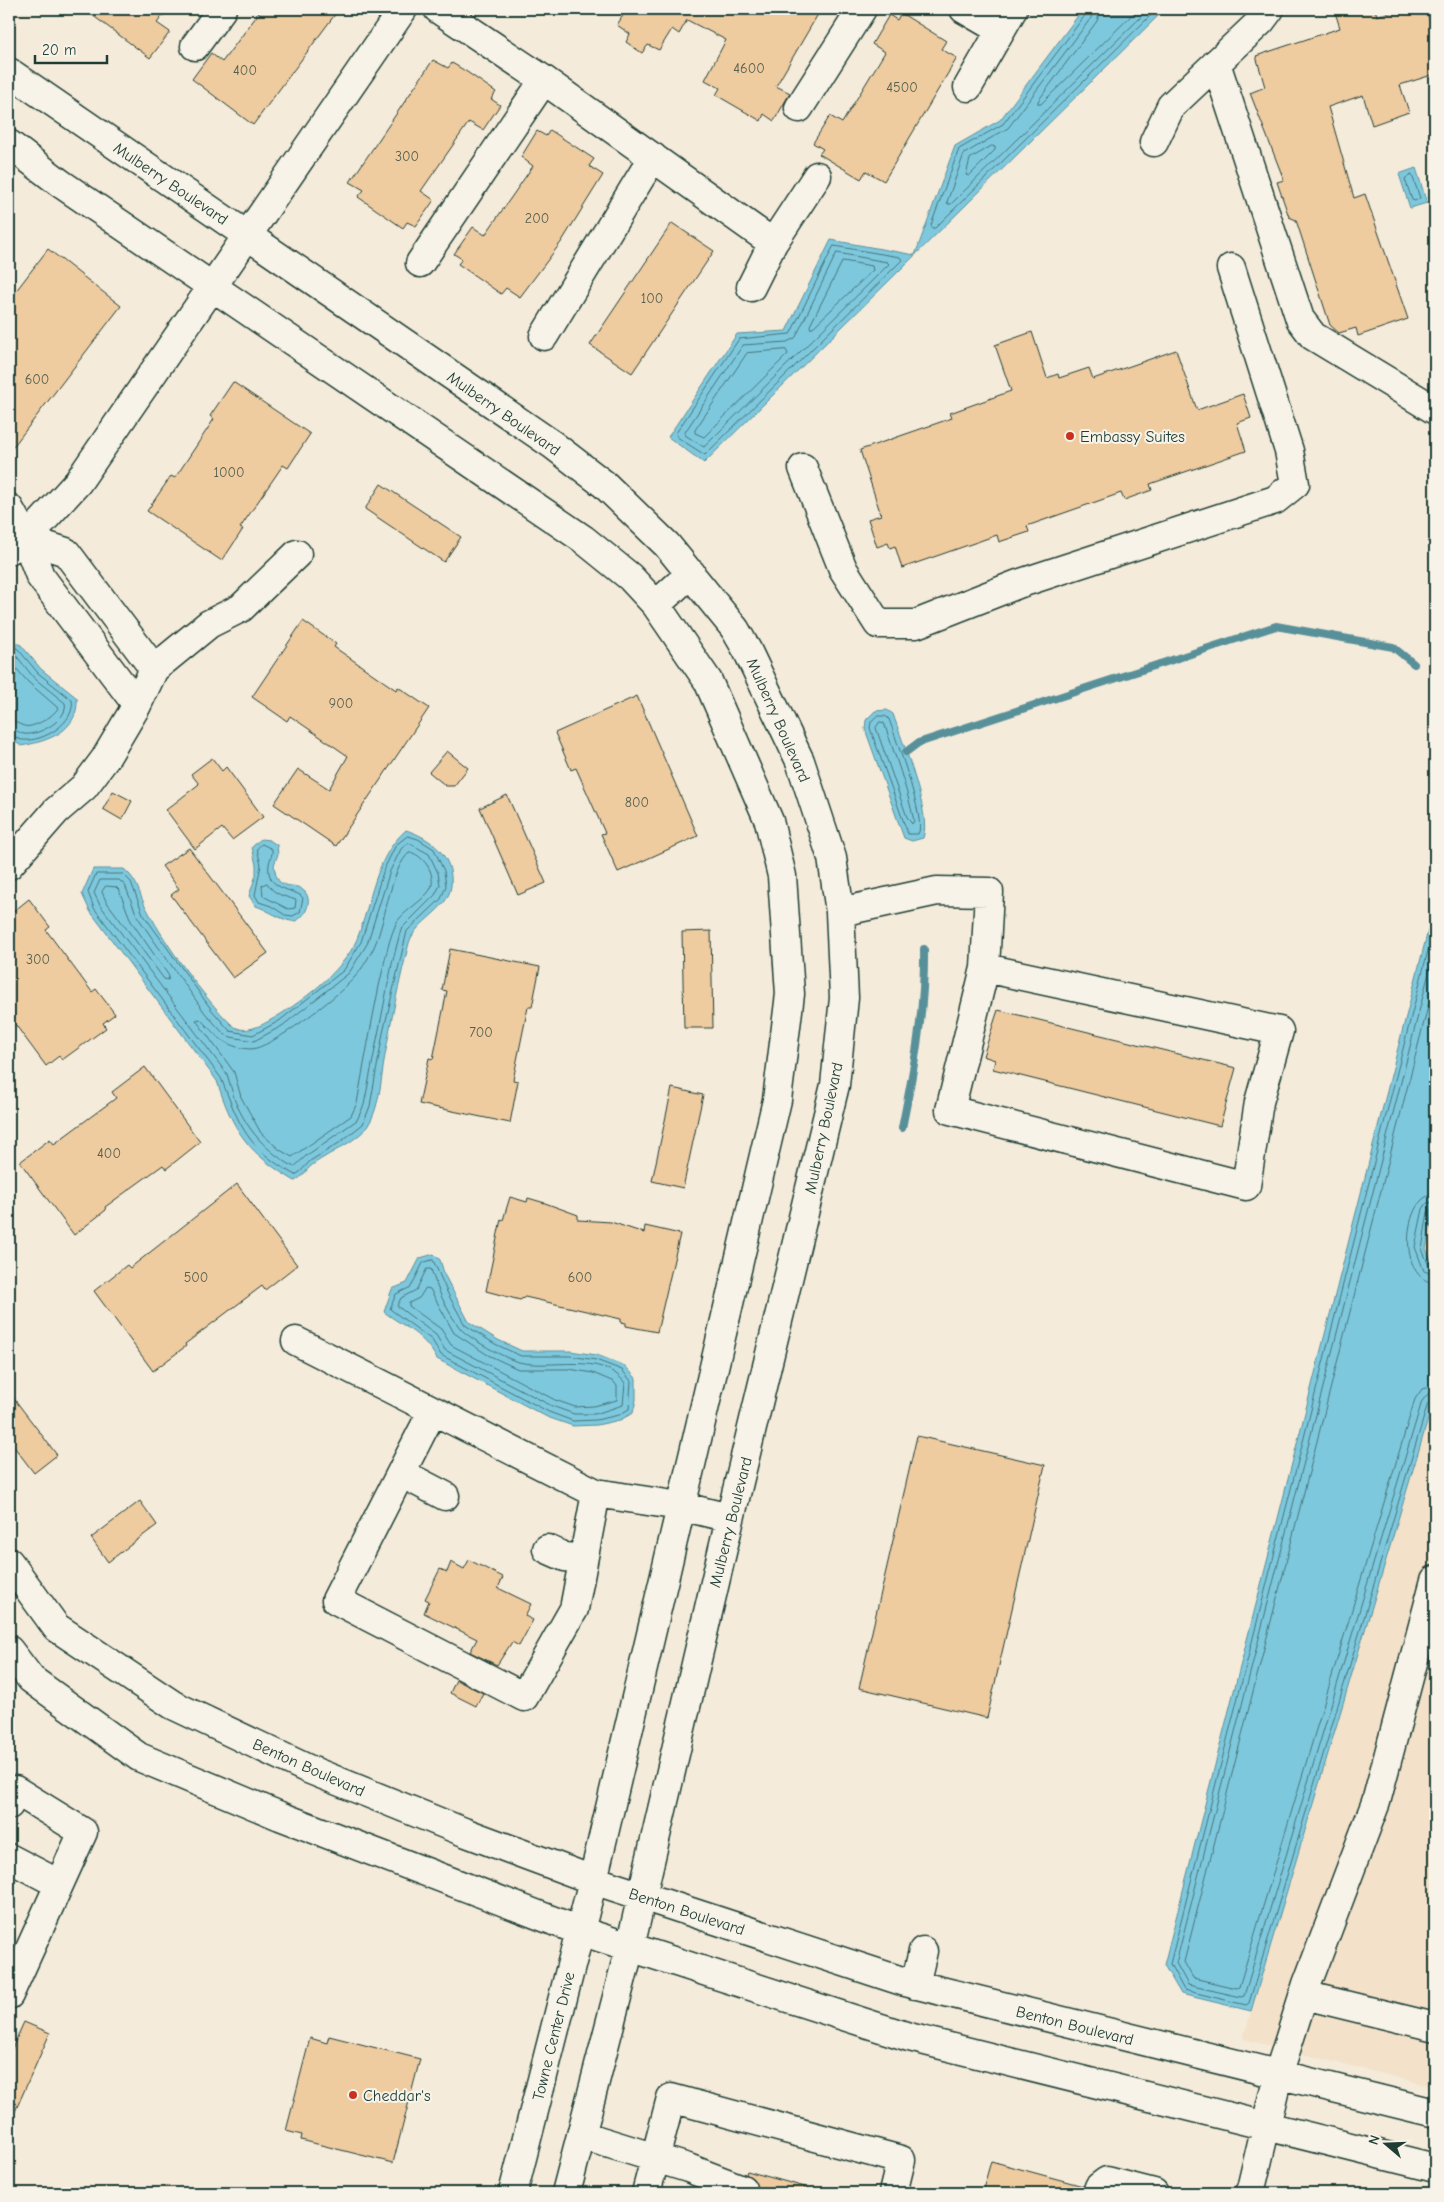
<svg xmlns="http://www.w3.org/2000/svg" width="1444" height="2202" font-family="'Comic Neue',sans-serif">
  <style>
    .built { fill: #f3e1c9 }
    .water { fill: #7ec8de; stroke: #58909a }
    .lines { fill: none; stroke-linecap: round; stroke-linejoin: round }
    .shore { stroke: #457578; stroke-width: 1 }
    .stream { stroke: #58909a; stroke-width: 8 }
    .building { fill: #efcba0; stroke: #1f3d34 }
    .minor-casing { stroke: #1f3d34; stroke-width: 31 }
    .minor { stroke: #f7f3e8; stroke-width: 28 }
    .poi-dot { fill: #c8321e; stroke: #f7f3e8; stroke-width: 2 }
    .labels { text-anchor: middle; stroke-width: 4; stroke-linejoin: round; paint-order: stroke }
    .number-label { font-size: 14px; fill: #53604f }
    .street-label { font-size: 16px; fill: #1f3d34; stroke: #f7f3e8 }
    .poi-label { font-size: 16px; fill: #1f3d34; stroke: #f7f3e8; text-anchor: start }
  </style>
  <rect width="100%" height="100%" fill="#f5ebda"/>
  <filter id="ink" filterUnits="userSpaceOnUse"><feTurbulence type="fractalNoise" baseFrequency=".02" numOctaves="2"/><feDisplacementMap in="SourceGraphic" scale="10" xChannelSelector="R" yChannelSelector="G"/><feConvolveMatrix kernelMatrix="1 2 1 2 8 2 1 2 1" color-interpolation-filters="sRGB"/></filter>
  <g filter="url(#ink)">
    <path class="built" d="M 1435,1200 L 1435,1269 L 1426,1249 Z
      M 1435,1396 L 1435,2087 L 1243,2039 Z"/>
    <path class="water" d="M 1083,9 L 1165,9 L 704,463 L 668,437 L 737,334 L 786,331 L 831,240 L 915,255 L 955,146 L 1000,120 Z
      M 1416,168 L 1427,203 L 1410,208 L 1399,174 Z
      M 9,639 L 21,645 L 41,669 L 77,698 C 79,731 49,741 21,746 L 9,737 Z
      M 887,710 L 893,714 C 902,741 932,815 923,838 L 912,841 L 904,838 L 865,729 L 866,720 L 875,711 Z
      M 406,830 C 431,838 454,856 451,886 C 448,911 416,920 409,943 C 400,978 392,1014 386,1050 C 381,1073 381,1107 367,1127 C 357,1141 329,1153 315,1163 C 307,1168 304,1176 295,1181 C 249,1154 233,1132 217,1081 L 90,911 L 82,894 L 93,869 L 124,869 C 140,883 138,894 148,911 C 166,945 204,998 231,1024 C 242,1035 258,1027 269,1021 C 298,1005 344,971 357,939 C 372,902 374,858 406,830 Z
      M 261,839 L 269,840 L 277,845 L 278,854 L 274,865 C 277,896 294,879 305,892 C 313,901 305,918 295,921 C 286,923 266,909 256,906 L 249,896 L 256,875 L 256,865 L 252,847 Z
      M 1435,903 L 1435,1200 L 1426,1249 L 1435,1269 L 1435,1396 L 1251,2011 L 1181,1994 L 1164,1965 Z
      M 434,1254 L 440,1260 L 445,1276 L 469,1322 L 498,1340 L 522,1351 L 570,1351 L 597,1355 L 625,1366 L 636,1378 L 636,1400 L 633,1413 L 620,1420 L 597,1425 L 573,1426 L 547,1417 L 437,1359 C 423,1334 406,1328 384,1312 L 392,1289 L 407,1283 L 420,1258 Z"/>
    <g class="lines">
      <path class="shore" d="M 1087,9 L 1086,14 L 1003,124 L 959,149 L 931,225 L 932,228 L 935,228 L 1157,9
        M 1093,9 L 1091,18 L 1008,128 L 964,154 L 947,202 L 948,204 L 951,204 L 1149,9
        M 1101,9 L 1097,21 L 1038,101 L 1038,104 L 1041,104 L 1138,9
        M 992,146 L 995,147 L 995,150 L 969,176 L 966,175 L 970,159 Z
        M 1412,175 L 1420,198 L 1415,201 L 1412,200 L 1405,179 Z
        M 834,246 L 900,257 L 902,260 L 705,455 L 677,437 L 676,433 L 739,339 L 790,334 Z
        M 837,253 L 887,262 L 889,264 L 704,447 L 685,435 L 685,432 L 743,345 L 787,342 L 795,338 Z
        M 843,261 L 872,266 L 873,270 L 811,329 L 810,326 Z
        M 786,350 L 788,354 L 704,437 L 695,433 L 695,430 L 747,353 Z
        M 9,644 L 18,649 L 38,673 L 72,700 C 76,722 44,742 23,740 C 18,740 14,735 9,734
        M 9,651 L 15,654 L 34,678 L 65,703 C 69,719 39,736 24,734 C 18,733 15,728 9,728
        M 9,660 L 28,682 L 58,708 C 54,716 33,729 24,726 C 18,724 15,721 9,720
        M 877,716 L 885,716 L 889,719 C 895,737 927,822 918,834 L 908,834 L 870,728 L 871,722 Z
        M 880,722 L 884,723 C 895,755 907,788 914,821 L 912,824 L 907,817 L 876,728 Z
        M 408,836 L 418,839 L 434,849 L 444,871 L 446,886 L 441,899 L 407,931 L 383,1033 L 370,1106 L 363,1124 L 339,1143 L 310,1161 L 300,1172 L 295,1175 C 247,1148 240,1127 221,1078 L 94,908 L 88,892 L 96,874 L 123,874 L 131,882 L 143,914 L 211,1009 L 230,1031 L 253,1035 L 279,1021 L 344,970 L 361,942 L 384,869 L 396,845 Z
        M 409,843 L 429,854 L 438,873 L 440,885 L 435,895 L 401,929 L 392,964 L 364,1105 L 357,1120 L 306,1156 L 294,1167 C 266,1151 248,1131 235,1101 C 232,1092 230,1083 227,1074 L 100,905 L 94,893 L 100,880 L 119,880 L 125,885 L 137,916 L 152,938 L 205,1013 L 224,1034 L 231,1037 L 254,1041 L 282,1026 L 349,973 L 367,944 L 390,871 L 401,849 Z
        M 262,844 L 272,849 C 273,855 270,858 269,864 C 266,888 286,888 300,895 L 303,898 L 300,912 L 293,916 L 285,915 L 271,906 L 259,902 L 255,895 L 261,865 L 257,849 Z
        M 410,852 C 422,855 434,870 432,884 C 430,899 400,911 395,926 C 387,945 384,966 379,986 C 371,1025 364,1064 357,1103 L 351,1116 L 292,1157 L 280,1150 L 261,1133 L 241,1097 L 234,1072 L 196,1020 L 200,1019 C 217,1036 224,1047 250,1049 C 270,1050 339,995 353,979 C 361,971 367,960 372,951 C 386,926 389,869 410,852 Z
        M 267,883 C 274,895 284,896 296,900 L 295,908 L 288,909 L 263,896 L 262,886 Z
        M 106,886 L 116,887 L 119,890 L 131,921 L 169,976 L 168,980 L 164,979 L 106,901 L 102,892 Z
        M 1435,923 L 1170,1964 L 1184,1990 L 1246,2005 L 1249,2003 L 1428,1403 L 1435,1399
        M 1435,949 L 1176,1963 L 1188,1985 L 1241,1997 L 1244,1996 L 1422,1401 L 1428,1394 L 1435,1393
        M 1435,979 L 1184,1962 L 1193,1978 L 1236,1988 L 1239,1987 L 1415,1399 L 1422,1389 L 1435,1385
        M 1435,1194 C 1402,1195 1397,1281 1435,1283
        M 1435,1202 L 1427,1203 L 1423,1209 L 1415,1247 L 1424,1271 L 1435,1275
        M 1435,1208 L 1428,1212 L 1422,1249 L 1429,1266 L 1435,1269
        M 433,1260 L 448,1294 L 465,1325 L 495,1344 L 521,1356 L 570,1356 L 596,1360 L 622,1370 L 631,1381 L 629,1409 L 619,1415 L 596,1420 L 573,1421 L 549,1412 L 441,1355 L 432,1340 L 390,1309 L 396,1294 L 411,1287 L 423,1263 Z
        M 427,1269 L 431,1269 C 437,1289 447,1311 460,1328 C 468,1338 506,1359 519,1362 C 550,1370 602,1351 625,1383 L 623,1405 L 595,1414 L 574,1414 L 552,1406 L 445,1350 L 436,1335 L 397,1306 L 401,1298 L 416,1290 Z
        M 426,1288 L 430,1289 L 454,1333 L 488,1355 L 518,1369 L 569,1369 L 593,1373 L 614,1382 L 617,1386 L 617,1400 L 594,1406 L 575,1407 L 555,1400 L 451,1345 L 441,1329 L 409,1306 L 409,1303 L 419,1298 Z"/>
      <path class="stream" d="M 906,752 L 918,743 L 1276,626 L 1393,647 L 1414,664
        M 902,1128 C 914,1069 925,1009 924,949"/>
    </g>
    <path class="building" d="M 84,9 L 168,9 L 157,23 L 170,32 L 150,58 Z
      M 262,9 L 339,9 L 253,125 L 192,79 L 211,53 L 222,62 Z
      M 627,9 L 821,9 L 776,86 L 790,93 L 774,121 L 764,114 L 761,121 L 716,95 L 720,88 L 705,80 L 726,40 L 687,20 L 679,34 L 672,29 L 659,50 L 648,45 L 642,53 L 626,42 L 630,34 L 617,25 Z
      M 1334,9 L 1375,9 L 1377,16 L 1401,9 L 1426,9 L 1435,38 L 1435,74 L 1400,85 L 1409,112 L 1372,125 L 1363,95 L 1328,107 L 1354,198 L 1365,194 L 1408,319 L 1358,336 L 1356,328 L 1339,333 L 1330,325 L 1296,220 L 1289,217 L 1277,182 L 1284,180 L 1250,93 L 1265,87 L 1256,56 L 1340,28 Z
      M 901,13 L 946,41 L 941,49 L 957,58 L 884,181 L 866,171 L 861,179 L 819,154 L 823,149 L 813,143 L 830,116 L 842,123 L 885,52 L 872,44 L 889,15 L 897,20 Z
      M 433,60 L 448,68 L 452,63 L 467,72 L 496,92 L 491,99 L 500,105 L 483,130 L 469,122 L 421,191 L 434,200 L 416,226 L 407,222 L 403,228 L 358,197 L 364,190 L 350,182 Z
      M 550,130 L 594,159 L 589,166 L 603,175 L 562,241 L 520,297 L 506,288 L 501,294 L 458,264 L 462,259 L 454,254 L 473,227 L 485,235 L 533,166 L 521,157 L 537,131 L 546,136 Z
      M 672,223 L 714,251 L 632,373 L 590,345 Z
      M 48,249 L 121,306 L 9,452 L 9,300 Z
      M 1032,332 L 1047,378 L 1058,374 L 1059,378 L 1089,368 L 1093,379 L 1176,350 L 1197,410 L 1243,394 L 1251,418 L 1237,423 L 1246,451 L 1150,484 L 1152,490 L 1124,500 L 1121,493 L 1027,526 L 1029,532 L 999,542 L 997,535 L 902,568 L 895,546 L 890,548 L 888,543 L 877,547 L 868,519 L 881,515 L 860,450 L 952,418 L 950,413 L 1011,391 L 995,345 Z
      M 233,382 L 310,434 L 288,468 L 283,465 L 240,528 L 243,529 L 222,561 L 147,511 L 171,476 L 175,478 L 214,419 L 210,416 Z
      M 381,484 L 461,537 L 444,562 L 365,509 Z
      M 303,621 L 336,644 L 334,647 L 396,690 L 398,687 L 429,708 L 336,846 L 274,804 L 298,769 L 329,789 L 348,756 L 290,716 L 287,721 L 252,697 Z
      M 637,696 L 698,836 L 618,872 L 601,834 L 605,833 L 576,768 L 571,770 L 555,733 Z
      M 447,751 L 468,768 L 454,786 L 446,786 L 429,772 Z
      M 212,758 L 222,771 L 226,767 L 263,817 L 232,840 L 222,828 L 195,849 L 166,810 L 199,784 L 191,774 Z
      M 113,791 L 132,801 L 122,820 L 103,809 Z
      M 507,795 L 546,883 L 518,895 L 480,808 Z
      M 189,848 L 268,953 L 233,978 L 171,895 L 179,889 L 162,866 Z
      M 29,899 L 50,927 L 46,930 L 92,992 L 96,989 L 115,1014 L 103,1023 L 106,1028 L 62,1060 L 59,1056 L 46,1066 L 9,1016 L 9,915 Z
      M 711,931 L 713,1028 L 684,1028 L 682,932 Z
      M 450,949 L 540,967 L 532,1007 L 528,1007 L 513,1080 L 518,1081 L 510,1123 L 419,1104 L 429,1058 L 433,1059 L 447,991 L 442,990 Z
      M 998,1010 L 1236,1068 L 1220,1126 L 993,1069 L 995,1060 L 983,1056 Z
      M 145,1067 L 200,1142 L 166,1169 L 163,1165 L 105,1207 L 106,1210 L 74,1235 L 20,1162 L 50,1139 L 54,1144 L 116,1098 L 112,1092 Z
      M 672,1088 L 703,1095 L 683,1188 L 652,1181 Z
      M 237,1184 L 297,1265 L 265,1290 L 262,1286 L 185,1344 L 186,1346 L 153,1371 L 94,1291 L 127,1265 L 130,1268 Z
      M 510,1197 L 527,1202 L 528,1198 L 545,1203 L 578,1215 L 578,1220 L 611,1222 L 644,1233 L 645,1226 L 680,1234 L 657,1332 L 626,1326 L 626,1323 L 621,1322 L 621,1319 L 525,1297 L 520,1300 L 486,1291 L 501,1219 L 503,1220 Z
      M 9,1392 L 57,1455 L 34,1473 L 9,1440 Z
      M 917,1436 L 1045,1465 L 987,1718 L 859,1688 Z
      M 140,1501 L 157,1525 L 108,1562 L 91,1538 Z
      M 469,1560 L 503,1577 L 498,1588 L 531,1604 L 525,1616 L 533,1620 L 519,1646 L 512,1642 L 497,1665 L 470,1652 L 477,1639 L 424,1613 L 429,1601 L 425,1599 L 440,1569 L 447,1572 L 451,1562 L 464,1569 Z
      M 456,1680 L 483,1693 L 476,1706 L 450,1693 Z
      M 24,2022 L 50,2033 L 9,2125 L 9,2055 Z
      M 329,2036 L 420,2059 L 393,2163 L 301,2140 L 302,2135 L 286,2131 L 310,2038 L 327,2043 Z
      M 991,2161 L 1083,2186 L 1082,2193 L 982,2193 Z
      M 747,2171 L 805,2187 L 804,2193 L 757,2193 L 754,2180 L 746,2174 Z"/>
    <g class="lines">
      <defs>
        <path id="minor" d="M 438,9 L 544,80 L 773,243
          M 964,9 L 1000,30
          M 195,46 L 222,9
          M 1216,63 L 1300,319 L 1313,336 L 1435,410
          M 9,72 L 553,445 L 605,485 L 667,545 L 735,629 L 747,650 L 800,761 L 832,858 L 840,912 L 844,998 L 835,1085 L 723,1548 L 630,1947 L 566,2193
          M 968,87 L 1013,9
          M 799,108 L 862,9
          M 1154,142 L 1171,106 L 1261,21 L 1270,9
          M 9,144 L 60,183 L 583,539 L 630,577 L 656,605 L 708,681 L 769,821 L 782,876 L 790,994 L 777,1100 L 593,1880 L 513,2193
          M 420,263 L 544,80
          M 751,287 L 773,243 L 817,176
          M 544,336 L 653,157
          M 803,468 L 843,569 L 878,624 L 916,624 L 1018,584 L 1275,500 L 1295,484 L 1289,451 L 1231,268
          M 9,508 L 26,539 L 40,576 L 137,705
          M 26,539 L 66,552 L 154,669
          M 9,550 L 26,539 L 78,482 L 403,9
          M 656,605 L 691,573
          M 9,865 L 56,811 L 84,787 L 105,759 L 137,705 L 154,669 L 209,624 L 241,608 L 297,554
          M 840,912 L 937,891 L 989,892 L 985,968 L 950,1110 L 1246,1186 L 1259,1102 L 1279,1031 L 985,968
          M 296,1341 L 596,1493 L 680,1506 L 730,1518
          M 432,1412 L 336,1600 L 524,1697 L 574,1609 L 596,1493
          M 401,1473 L 445,1496
          M 547,1549 L 565,1557 L 583,1559
          M 9,1562 L 56,1627 L 173,1705 L 308,1769 L 464,1832 L 593,1880 L 905,1982 L 1435,2113
          M 9,1650 L 31,1679 L 139,1757 L 280,1816 L 580,1931 L 909,2037 L 1435,2168
          M 9,1805 L 15,1790 L 83,1832 L 9,1995
          M 9,1858 L 59,1884
          M 915,1985 L 923,1951
          M 1304,1995 L 1435,2027
          M 581,2135 L 688,2168 L 742,2189
          M 646,2193 L 671,2098 L 901,2160 L 893,2193
          M 1097,2193 L 1099,2187 L 1107,2181 L 1154,2193
          M 1250,2193 L 1278,2075 L 1307,1984 L 1376,1802 L 1435,1580"/>
      </defs>
      <use href="#minor" class="minor-casing"/>
      <use href="#minor" class="minor"/>
    </g>
  </g>
  <g class="poi-dot">
    <circle cx="1070" cy="436" r="5"/>
    <circle cx="353" cy="2095" r="5"/>
  </g>
  <g class="labels">
    <g class="number-label">
      <text x="749" y="73">4600</text>
      <text x="245" y="75">400</text>
      <text x="902" y="92">4500</text>
      <text x="407" y="161">300</text>
      <text x="537" y="223">200</text>
      <text x="652" y="303">100</text>
      <text x="37" y="384">600</text>
      <text x="229" y="477">1000</text>
      <text x="341" y="708">900</text>
      <text x="637" y="807">800</text>
      <text x="38" y="964">300</text>
      <text x="481" y="1037">700</text>
      <text x="109" y="1158">400</text>
      <text x="196" y="1282">500</text>
      <text x="580" y="1282">600</text>
    </g>
    <g class="street-label">
      <text transform="translate(171 183) rotate(34)" y="6">Mulberry Boulevard</text>
      <text transform="translate(504 413) rotate(35)" y="6">Mulberry Boulevard</text>
      <text transform="translate(779 720) rotate(66)" y="6">Mulberry Boulevard</text>
      <text transform="translate(823 1128) rotate(-78)" y="6">Mulberry Boulevard</text>
      <text transform="translate(730 1522) rotate(-76)" y="6">Mulberry Boulevard</text>
      <text transform="translate(309 1767) rotate(24)" y="6">Benton Boulevard</text>
      <text transform="translate(687 1911) rotate(18)" y="6">Benton Boulevard</text>
      <text transform="translate(1075 2025) rotate(14)" y="6">Benton Boulevard</text>
      <text transform="translate(553 2036) rotate(-76)" y="6">Towne Center Drive</text>
    </g>
    <g class="poi-label">
      <text x="1080" y="442">Embassy Suites</text>
      <text x="363" y="2101">Cheddar's</text>
    </g>
  </g>
  <rect width="1444" height="2202" fill="none" stroke="#f7f3e8" stroke-width="30"/>
  <rect x="15" y="15" width="1414" height="2172" fill="none" stroke="#1f3d34" stroke-width="2" filter="url(#ink)"/>
  <g transform="translate(1386 2144) rotate(289)" stroke="#f7f3e8" stroke-width="4" paint-order="stroke">
  <path d="M0-4L9 19L0 12L-9 19Z" fill="#1f3d34"/>
  <text y="-8" font-size="14" font-weight="bold" text-anchor="middle" fill="#1f3d34">N</text>
  </g>
  <path d="M35 55v8h72v-8" fill="none" stroke="#1f3d34" stroke-width="2.5"/>
  <text x="42" y="55" font-size="15" fill="#1f3d34" stroke="#f7f3e8" stroke-width="4" paint-order="stroke">20 m</text>
</svg>
